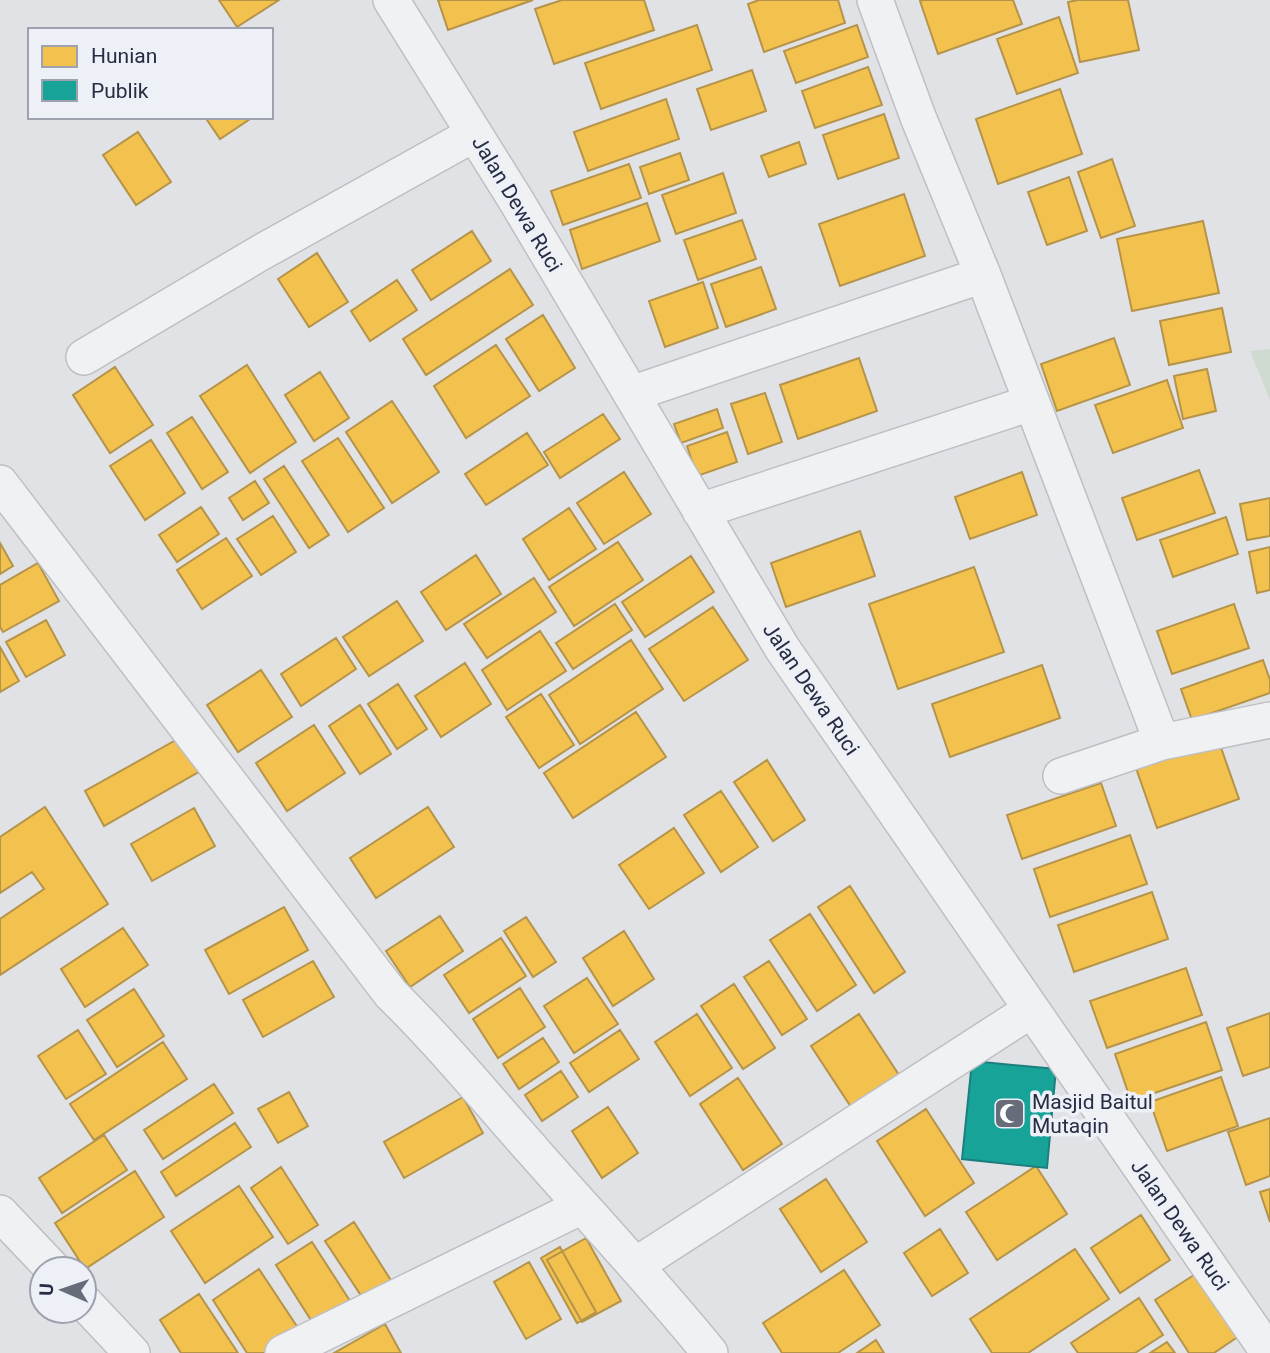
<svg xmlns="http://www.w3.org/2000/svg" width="1270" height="1353" font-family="Roboto,sans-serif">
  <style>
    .green { fill: #cfdad1 }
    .homes { fill: #f2c14e; stroke: #b5944a; stroke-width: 2 }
    .public { fill: #17a398; stroke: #1c7f7e; stroke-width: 2 }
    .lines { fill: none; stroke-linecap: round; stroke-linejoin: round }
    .minor-casing { stroke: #bebfc4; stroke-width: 38 }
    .minor { stroke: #f0f1f3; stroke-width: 35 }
    .labels { text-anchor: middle; stroke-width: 7; stroke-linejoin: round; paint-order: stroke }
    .street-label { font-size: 21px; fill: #262c42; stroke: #eef0f7 }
    .poi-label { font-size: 21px; fill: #262c42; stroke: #eef0f7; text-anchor: start }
  </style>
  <rect width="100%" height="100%" fill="#e1e2e6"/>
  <path class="green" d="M 1270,349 L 1270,400 L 1250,351 Z"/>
  <path class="homes" d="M 219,0 L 279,0 L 237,27 Z
    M 438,0 L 533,0 L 448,30 Z
    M 562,0 L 644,0 L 654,30 L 554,64 L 535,9 Z
    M 759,0 L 838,0 L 845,23 L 764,52 L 748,4 Z
    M 923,0 L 1013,0 L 1022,24 L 938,54 L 920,1 Z
    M 1078,0 L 1128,0 L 1139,50 L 1080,62 L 1068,2 Z
    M 1059,17 L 1078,73 L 1017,94 L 997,39 Z
    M 697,25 L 712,70 L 601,109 L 585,63 Z
    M 857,25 L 868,57 L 796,83 L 784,51 Z
    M 868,67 L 882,105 L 815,128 L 802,91 Z
    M 752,70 L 766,111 L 711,130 L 697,89 Z
    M 1060,89 L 1082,154 L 998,184 L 976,119 Z
    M 666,99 L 679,139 L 588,171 L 574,132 Z
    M 884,114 L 899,158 L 838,179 L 823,135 Z
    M 205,117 L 253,117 L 220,139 Z
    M 138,132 L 171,182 L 136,205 L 103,155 Z
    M 799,142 L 806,164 L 769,177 L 761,156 Z
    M 680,153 L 689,180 L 649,194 L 640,167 Z
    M 1112,159 L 1135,226 L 1101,238 L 1078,172 Z
    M 629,164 L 641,198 L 563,225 L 551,191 Z
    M 723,173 L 736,213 L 676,234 L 662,195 Z
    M 1069,177 L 1087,231 L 1047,245 L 1028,192 Z
    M 904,194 L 925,256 L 840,286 L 819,224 Z
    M 647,203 L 660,241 L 582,269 L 570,230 Z
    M 742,220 L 756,259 L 698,280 L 684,240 Z
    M 1203,221 L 1219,293 L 1132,311 L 1117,239 Z
    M 472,231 L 491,261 L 431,300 L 412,270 Z
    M 317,253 L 348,302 L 309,327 L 278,279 Z
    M 761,267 L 776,309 L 726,327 L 711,284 Z
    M 510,269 L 533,305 L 426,375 L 403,339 Z
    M 397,280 L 417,310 L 370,341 L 351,311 Z
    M 703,282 L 718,328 L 665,347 L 649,301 Z
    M 1222,308 L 1231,352 L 1169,365 L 1160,321 Z
    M 543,315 L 575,368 L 539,391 L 506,339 Z
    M 1114,338 L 1130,385 L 1057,411 L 1041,364 Z
    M 496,345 L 530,396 L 466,438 L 434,386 Z
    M 859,358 L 877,411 L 798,439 L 780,385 Z
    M 247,365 L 296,442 L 250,473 L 200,396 Z
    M 115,367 L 153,425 L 110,453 L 73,395 Z
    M 1207,369 L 1216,411 L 1183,419 L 1174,376 Z
    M 320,372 L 349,418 L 314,441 L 285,395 Z
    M 1167,380 L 1183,428 L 1113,453 L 1095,405 Z
    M 765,393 L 782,442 L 748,454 L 731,404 Z
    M 392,401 L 439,472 L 392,503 L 346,432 Z
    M 717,409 L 723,428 L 681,443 L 674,424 Z
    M 603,414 L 620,439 L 560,478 L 544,452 Z
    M 192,417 L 228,472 L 202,489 L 167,433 Z
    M 727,432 L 737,462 L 697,476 L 687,446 Z
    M 527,433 L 548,465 L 486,505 L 465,474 Z
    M 338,438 L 384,508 L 348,532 L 302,461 Z
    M 151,440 L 185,493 L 145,520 L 110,466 Z
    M 284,466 L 329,535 L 309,548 L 264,479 Z
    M 1199,470 L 1215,513 L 1137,540 L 1122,498 Z
    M 624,472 L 651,514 L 604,544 L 577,503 Z
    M 1022,472 L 1037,515 L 970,539 L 955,497 Z
    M 255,481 L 269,503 L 243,520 L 229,498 Z
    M 1270,498 L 1270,536 L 1247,540 L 1240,504 Z
    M 201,507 L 219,534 L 177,562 L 159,535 Z
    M 569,508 L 596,549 L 549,580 L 523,539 Z
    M 273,516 L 296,552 L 261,575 L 237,539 Z
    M 1226,517 L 1238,554 L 1173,577 L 1160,540 Z
    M 860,531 L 875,576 L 786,607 L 771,563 Z
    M 226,538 L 252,576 L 202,609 L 177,570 Z
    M 618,542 L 643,580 L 574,626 L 549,587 Z
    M 0,543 L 13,566 L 0,574 Z
    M 1270,547 L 1270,590 L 1257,593 L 1249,552 Z
    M 476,555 L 501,594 L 446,630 L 421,592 Z
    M 691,556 L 714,592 L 645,637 L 622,602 Z
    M 38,563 L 59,601 L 3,632 L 0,627 L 0,585 Z
    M 974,567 L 1004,652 L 898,689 L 869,604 Z
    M 534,578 L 556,612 L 487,658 L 464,624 Z
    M 397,601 L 423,641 L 369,676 L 343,637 Z
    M 615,604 L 632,630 L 573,669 L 556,643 Z
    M 1234,604 L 1249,648 L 1172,674 L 1157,631 Z
    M 713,607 L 748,660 L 684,701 L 649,649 Z
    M 46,620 L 65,655 L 26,677 L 6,642 Z
    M 540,631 L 566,671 L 507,710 L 482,670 Z
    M 336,638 L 356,669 L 301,706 L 281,674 Z
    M 631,640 L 663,689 L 580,744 L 549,695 Z
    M 0,647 L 19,681 L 0,692 Z
    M 1263,660 L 1270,680 L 1270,693 L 1192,720 L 1181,689 Z
    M 465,663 L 491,704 L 441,737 L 415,696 Z
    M 1042,665 L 1060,718 L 950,757 L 932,704 Z
    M 261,670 L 292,717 L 238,752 L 207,705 Z
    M 398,684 L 427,729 L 397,749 L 368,704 Z
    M 541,694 L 574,745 L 539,768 L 506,717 Z
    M 360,705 L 391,754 L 360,774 L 329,726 Z
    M 636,712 L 666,757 L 573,818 L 544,773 Z
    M 314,725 L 345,773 L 287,811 L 256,763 Z
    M 183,736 L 202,770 L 104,826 L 85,791 Z
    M 1218,739 L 1239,799 L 1157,828 L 1136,768 Z
    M 767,760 L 805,820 L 773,841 L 734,782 Z
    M 1101,783 L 1116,826 L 1022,859 L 1007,815 Z
    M 721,791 L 758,847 L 721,872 L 684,815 Z
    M 45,807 L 108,904 L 0,975 L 0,919 L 44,889 L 32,872 L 0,893 L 0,837 Z
    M 428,807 L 454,847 L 376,898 L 350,858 Z
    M 194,808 L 215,846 L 152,881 L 131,844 Z
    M 674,828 L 704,873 L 649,909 L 619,865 Z
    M 1130,835 L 1147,884 L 1050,917 L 1034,869 Z
    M 850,886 L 905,972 L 874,993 L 818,907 Z
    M 1152,892 L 1168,939 L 1074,972 L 1058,925 Z
    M 284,907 L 308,950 L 229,994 L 205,950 Z
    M 810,914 L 856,985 L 817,1011 L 770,940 Z
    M 440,916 L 463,951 L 410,987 L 386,951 Z
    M 526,917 L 556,962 L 533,977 L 504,931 Z
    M 123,928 L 148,965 L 85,1007 L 61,969 Z
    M 624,931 L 654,979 L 613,1006 L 583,958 Z
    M 501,938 L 526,976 L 469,1013 L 444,975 Z
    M 313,961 L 334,997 L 263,1037 L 243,1000 Z
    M 769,961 L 807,1019 L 782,1035 L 744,977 Z
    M 1186,968 L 1202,1015 L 1107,1048 L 1090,1001 Z
    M 587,978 L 618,1024 L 574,1053 L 544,1006 Z
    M 734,984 L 775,1048 L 743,1069 L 701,1006 Z
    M 520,988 L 545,1027 L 498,1058 L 473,1019 Z
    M 134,989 L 164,1036 L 117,1067 L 87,1020 Z
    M 1270,1013 L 1270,1067 L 1243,1076 L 1227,1028 Z
    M 697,1014 L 732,1068 L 690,1096 L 655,1042 Z
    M 859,1014 L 901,1078 L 853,1110 L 811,1046 Z
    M 1206,1022 L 1222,1070 L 1131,1101 L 1115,1054 Z
    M 78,1030 L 106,1074 L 66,1099 L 38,1056 Z
    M 620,1030 L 639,1059 L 589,1092 L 570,1063 Z
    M 543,1038 L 559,1062 L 519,1089 L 503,1064 Z
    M 163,1042 L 187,1079 L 94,1140 L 70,1104 Z
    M 561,1071 L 578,1097 L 542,1121 L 525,1095 Z
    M 1221,1077 L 1238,1126 L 1167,1151 L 1150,1102 Z
    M 738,1078 L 782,1144 L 743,1170 L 700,1104 Z
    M 214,1084 L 233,1113 L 163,1159 L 144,1130 Z
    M 289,1092 L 308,1126 L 278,1143 L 258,1109 Z
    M 463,1097 L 483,1133 L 404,1178 L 384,1142 Z
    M 608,1107 L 638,1153 L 602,1178 L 572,1131 Z
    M 926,1109 L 974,1183 L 925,1216 L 877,1141 Z
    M 1270,1118 L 1270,1176 L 1246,1185 L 1228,1132 Z
    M 235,1123 L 251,1147 L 176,1196 L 161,1172 Z
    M 104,1135 L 127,1170 L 62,1213 L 39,1178 Z
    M 1036,1166 L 1067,1214 L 997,1260 L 966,1212 Z
    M 281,1167 L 318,1225 L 288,1244 L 251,1188 Z
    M 135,1171 L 164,1217 L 85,1269 L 55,1223 Z
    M 826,1179 L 867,1242 L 821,1272 L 780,1209 Z
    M 239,1186 L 273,1237 L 205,1283 L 171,1231 Z
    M 1270,1189 L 1270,1222 L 1260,1192 Z
    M 1141,1215 L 1170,1260 L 1120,1293 L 1091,1248 Z
    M 354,1222 L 392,1282 L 364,1300 L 325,1241 Z
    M 940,1229 L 968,1273 L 932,1296 L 904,1253 Z
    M 586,1238 L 621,1301 L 582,1322 L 547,1260 Z
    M 312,1242 L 352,1304 L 316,1328 L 276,1265 Z
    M 560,1247 L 596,1312 L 577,1323 L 541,1258 Z
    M 1075,1249 L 1109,1299 L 1028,1353 L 992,1353 L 970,1319 Z
    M 529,1262 L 561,1319 L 526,1339 L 494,1282 Z
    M 259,1269 L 302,1334 L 272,1353 L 247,1353 L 213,1300 Z
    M 844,1270 L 880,1325 L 838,1353 L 782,1353 L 763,1323 Z
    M 1197,1273 L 1239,1336 L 1214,1353 L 1189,1353 L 1155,1300 Z
    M 199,1294 L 238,1353 L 181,1353 L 160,1320 Z
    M 1139,1298 L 1163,1335 L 1135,1353 L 1078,1353 L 1071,1343 Z
    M 385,1324 L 401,1353 L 334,1353 Z
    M 876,1340 L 884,1353 L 857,1353 Z
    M 1167,1342 L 1175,1353 L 1150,1353 Z"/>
  <path class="public" d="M 972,1061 L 1056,1069 L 1047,1168 L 962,1159 Z"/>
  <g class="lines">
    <defs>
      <path id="minor" d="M 391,0 L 517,202 L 782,648 L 1269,1353
        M 875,0 L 918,117 L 983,275 L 1162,742 L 1270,720
        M 84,357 L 260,253 L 474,134
        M 631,394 L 983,275
        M 0,483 L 391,994 C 442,1044 487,1099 534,1152 C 593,1219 654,1284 710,1353
        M 700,511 L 1031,403
        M 1061,776 L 1162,742
        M 0,1213 L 53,1269
        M 636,1265 L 1031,1010
        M 84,1302 L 132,1353
        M 283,1353 L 582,1206"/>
    </defs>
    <use href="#minor" class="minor-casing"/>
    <use href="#minor" class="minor"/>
  </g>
  <defs>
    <symbol id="mosque-square" viewBox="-11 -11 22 22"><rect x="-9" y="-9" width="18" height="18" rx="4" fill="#676c7b" stroke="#eef0f7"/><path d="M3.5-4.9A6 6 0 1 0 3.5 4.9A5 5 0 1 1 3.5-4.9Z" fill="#fff"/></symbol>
  </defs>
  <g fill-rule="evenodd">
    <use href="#mosque-square" x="992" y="1096" width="35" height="35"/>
  </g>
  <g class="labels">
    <g class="street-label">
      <text transform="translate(517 204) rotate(59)" y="7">Jalan Dewa Ruci</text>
      <text transform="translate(811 689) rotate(56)" y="7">Jalan Dewa Ruci</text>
      <text transform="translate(1180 1225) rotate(55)" y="7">Jalan Dewa Ruci</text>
    </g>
    <g class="poi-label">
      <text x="1032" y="1109">Masjid Baitul<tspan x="1032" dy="24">Mutaqin</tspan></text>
    </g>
  </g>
  <rect x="28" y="28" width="245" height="91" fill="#eef0f7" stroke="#9ea2af" stroke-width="2"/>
  <rect x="42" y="46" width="35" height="21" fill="#f2c14e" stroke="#9ea2af" stroke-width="2"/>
  <text x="91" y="63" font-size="21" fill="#262c42">Hunian</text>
  <rect x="42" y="80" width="35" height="21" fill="#17a398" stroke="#9ea2af" stroke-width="2"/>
  <text x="91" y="98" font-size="21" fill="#262c42">Publik</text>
  <g transform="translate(63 1290) rotate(272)"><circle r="33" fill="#eef0f7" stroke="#9ea2af" stroke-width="2"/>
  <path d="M0-5L12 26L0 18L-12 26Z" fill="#676c7b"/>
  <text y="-10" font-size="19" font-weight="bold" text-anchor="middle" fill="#262c42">U</text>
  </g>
</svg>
